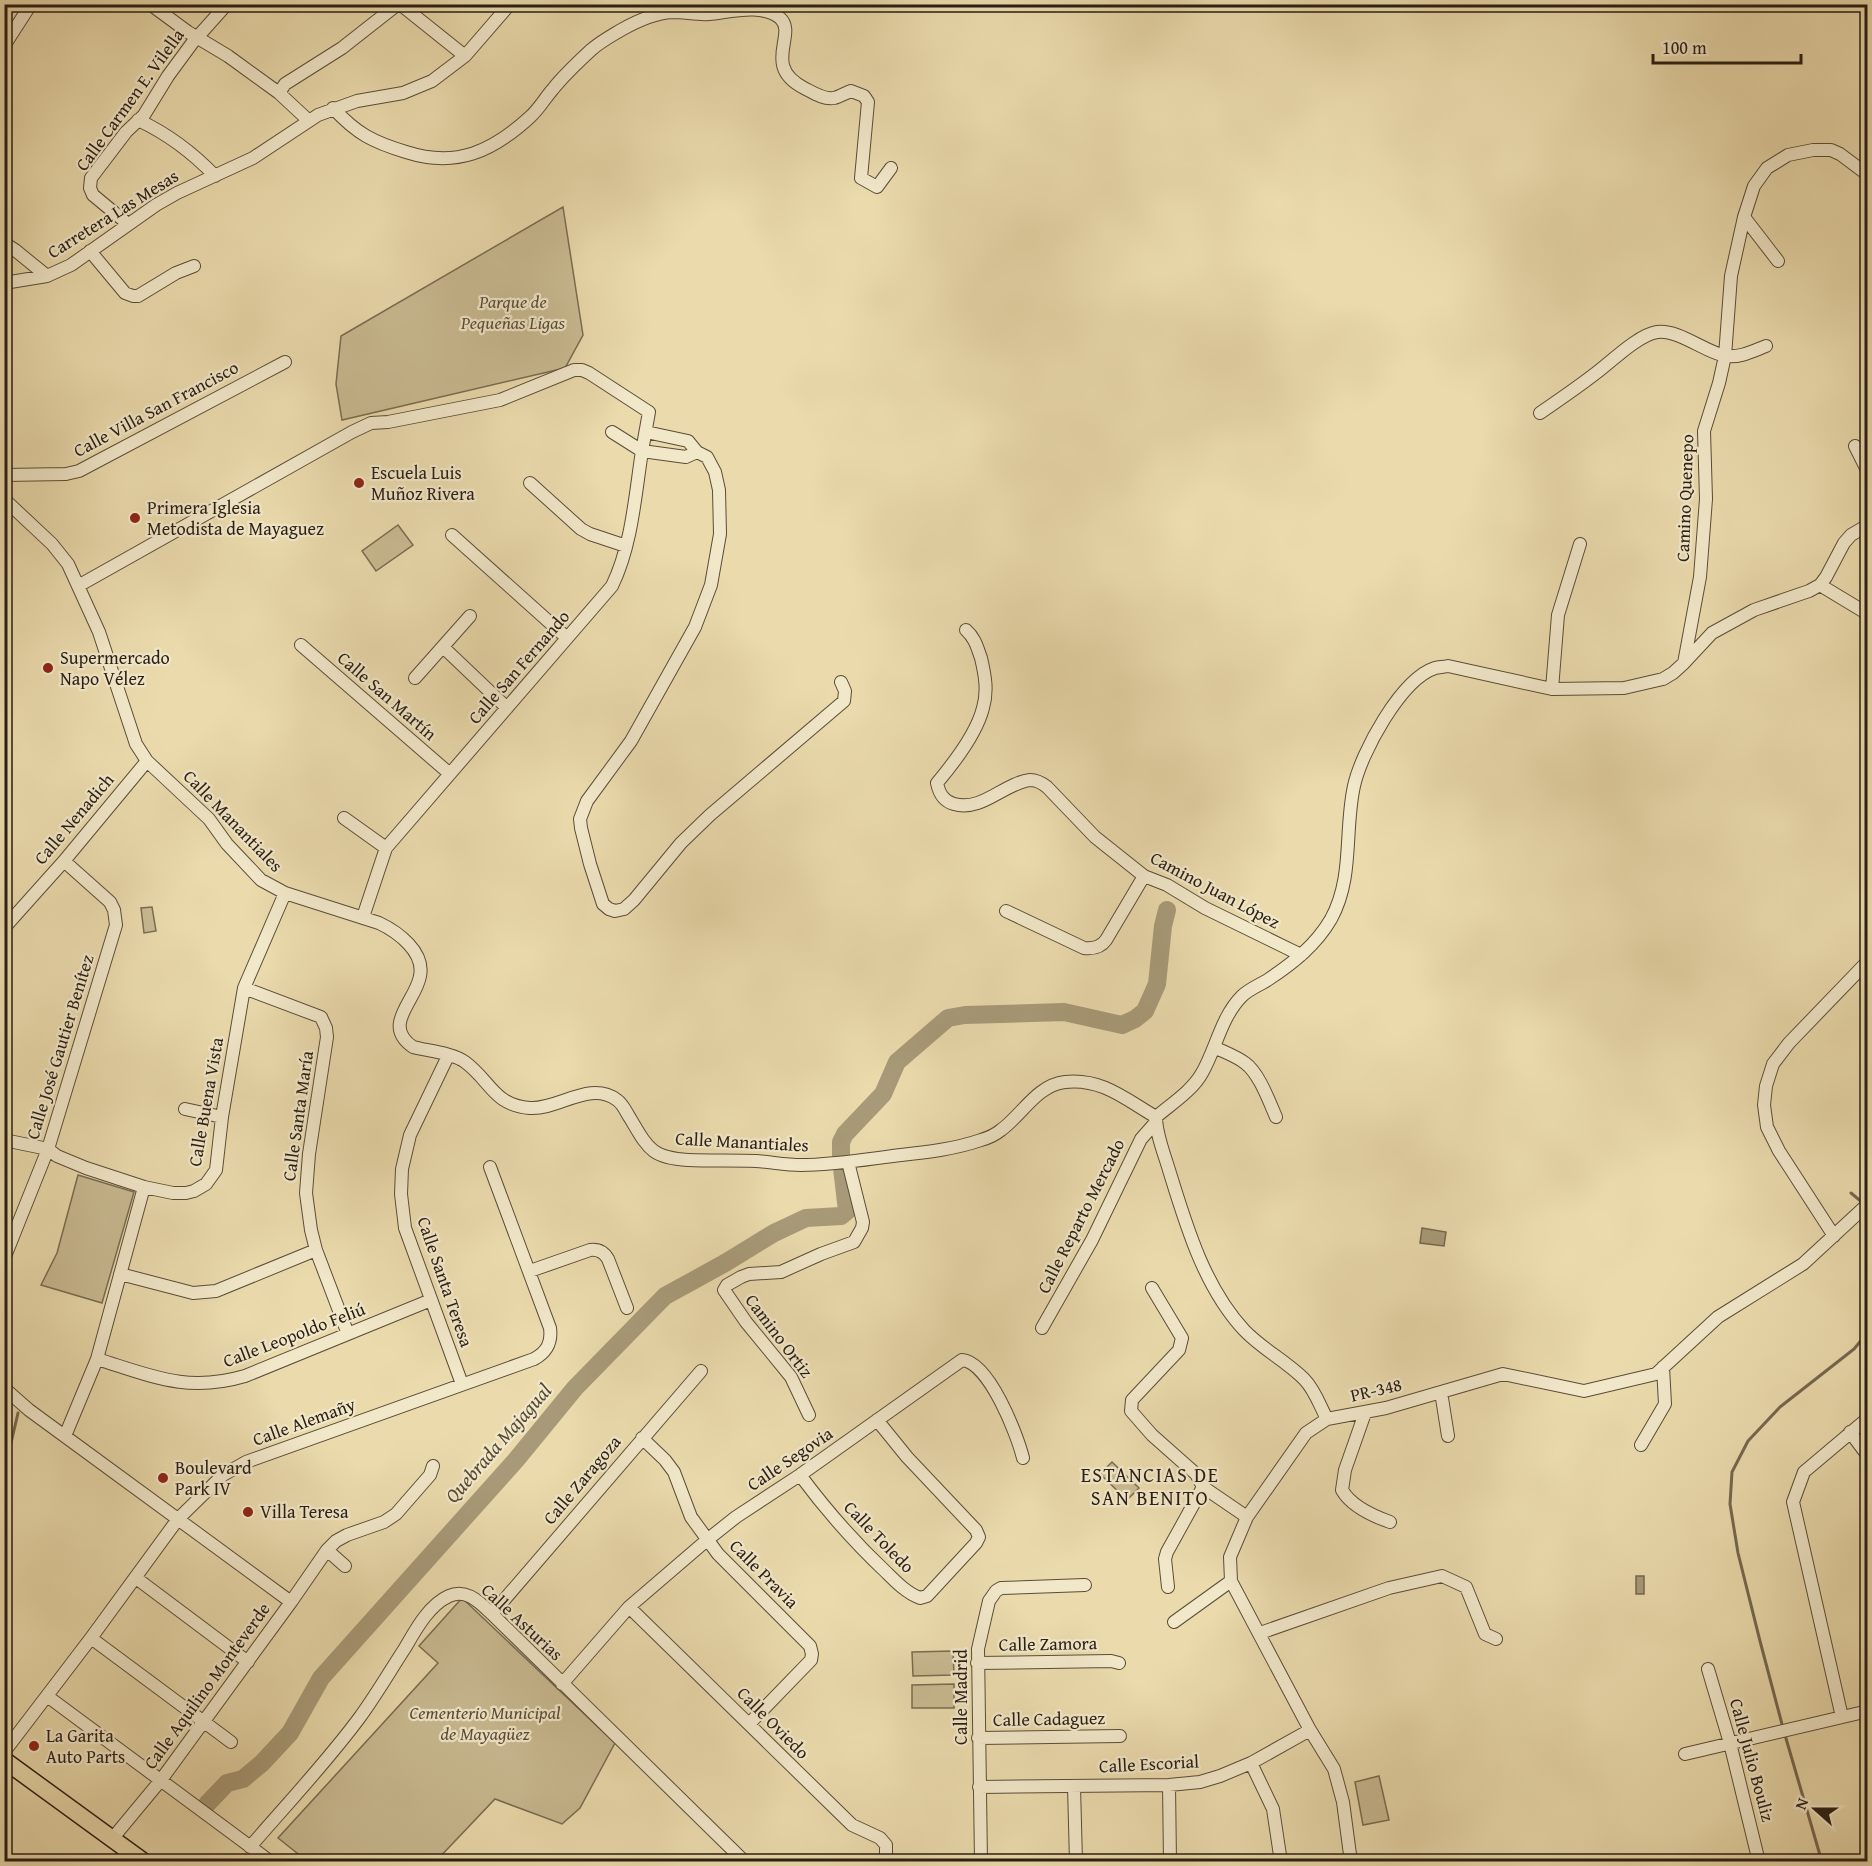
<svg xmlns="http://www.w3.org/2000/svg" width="1872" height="1866" font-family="'Gentium Book Plus',serif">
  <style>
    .green { fill: #c9ba92; stroke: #796c52; stroke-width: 1.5 }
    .water { fill: #a89a78; stroke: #756850; stroke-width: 1.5 }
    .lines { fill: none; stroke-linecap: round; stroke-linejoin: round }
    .stream { stroke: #756850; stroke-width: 3 }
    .river { stroke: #a89a78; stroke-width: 18 }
    .minor-casing { stroke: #594d39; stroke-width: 14 }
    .major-casing { stroke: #291e13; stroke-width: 19 }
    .minor { stroke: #f1e7c9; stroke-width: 12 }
    .major { stroke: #eadaac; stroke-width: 16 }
    .poi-dot { fill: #8f2418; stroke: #f1e7c9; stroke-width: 2 }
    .labels { text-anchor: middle; stroke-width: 4.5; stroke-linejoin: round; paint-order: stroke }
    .street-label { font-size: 18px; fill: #291e13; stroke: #f1e7c9 }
    .park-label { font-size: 18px; font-style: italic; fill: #594d39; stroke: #f1e7c9 }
    .poi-label { font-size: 18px; fill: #291e13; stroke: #f1e7c9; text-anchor: start }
    .water-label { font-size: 20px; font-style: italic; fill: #554936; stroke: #f1e7c9 }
    .neighbourhood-label { font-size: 20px; letter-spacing: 1.5px; fill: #291e13; stroke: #f1e7c9 }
  </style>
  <rect width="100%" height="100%" fill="#eadaac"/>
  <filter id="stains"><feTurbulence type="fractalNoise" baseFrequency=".00333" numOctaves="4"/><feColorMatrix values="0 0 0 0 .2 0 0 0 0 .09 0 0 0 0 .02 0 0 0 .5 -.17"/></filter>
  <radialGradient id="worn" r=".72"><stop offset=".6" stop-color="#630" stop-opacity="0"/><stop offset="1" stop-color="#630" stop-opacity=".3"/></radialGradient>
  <path class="green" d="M 563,207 L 583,335 L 565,368 L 342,420 L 336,384 L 341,336 Z
    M 398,525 L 413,545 L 376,571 L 362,551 Z
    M 152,907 L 156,931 L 144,933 L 141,908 Z
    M 78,1175 L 134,1192 L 102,1303 L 41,1285 L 57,1253 Z
    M 1112,1462 L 1139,1488 L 1127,1500 L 1100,1474 Z
    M 462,1598 L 615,1743 L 580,1808 L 562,1824 L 495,1799 L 436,1861 L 307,1861 L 278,1838 L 438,1663 L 419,1646 Z
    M 953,1651 L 954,1675 L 913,1676 L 912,1652 Z
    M 954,1684 L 954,1708 L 912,1708 L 912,1685 Z
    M 1379,1776 L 1389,1820 L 1363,1825 L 1355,1782 Z"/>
  <path class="water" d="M 1422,1228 L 1446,1232 L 1444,1246 L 1420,1243 Z
    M 1636,1576 L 1644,1576 L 1644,1594 L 1636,1594 Z"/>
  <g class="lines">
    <path class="stream" d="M 1851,1193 L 1863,1203
      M 4,1473 L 18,1413
      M 1783,1728 L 1760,1641 L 1738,1553 L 1730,1504 L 1732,1472 L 1748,1441 L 1780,1407 L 1854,1349 L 1868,1332
      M 1785,1735 L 1822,1862"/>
    <path class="river" d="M 841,1155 L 841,1142 L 845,1134 L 883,1094 L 897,1062 L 948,1018 L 965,1015 L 1064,1012 L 1122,1025 L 1135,1019 L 1145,1011 L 1157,984 L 1163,926 L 1167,910
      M 207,1804 L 227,1783 L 243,1779 L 262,1763 L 290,1733 L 321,1678 L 516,1460 L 575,1388 L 665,1296 L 725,1263 L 774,1233 L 806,1218 L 841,1216 L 847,1211 L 842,1168"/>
    <defs>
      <path id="minor" d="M 150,4 L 188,32 L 228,56 L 279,93 L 308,120
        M 400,4 L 465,56
        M 4,46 L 31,4
        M 279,93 L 285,84 L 342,48 L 398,4
        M 333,108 C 357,134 373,142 406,152 C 456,168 492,152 530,117 C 539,109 545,98 553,89 C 564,75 578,62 591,50 C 600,42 611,36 621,30 C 637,21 654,13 672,12 C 685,12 697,15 709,14 C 730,12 762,3 780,18 C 798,34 761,66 804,88 C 812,92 824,100 834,98 C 839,97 845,93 851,91 L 864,96 L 868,102 L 861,178 L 877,187 L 891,168
        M 138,120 C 166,133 193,153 215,176
        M 1744,217 L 1778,261
        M 128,224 L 93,195 L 90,188 L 91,178 L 126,132 L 144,115 L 168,76 L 193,42 L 227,4
        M 4,243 L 15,250 L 47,276
        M 90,251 L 125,293 L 133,296 L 138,296 L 176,273 L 194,266
        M 4,283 L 47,276 L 71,265 L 156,205 L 177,193 L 253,158 L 318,115 L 357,101 L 403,93 L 432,81 L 465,56 L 510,4
        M 1540,413 C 1559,400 1578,387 1596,373 C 1612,361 1638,335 1657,332 C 1679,329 1706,353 1726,356 C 1740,358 1753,351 1766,346
        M 646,432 L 688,441 L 697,452 L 707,457 L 715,472 L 719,490 L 720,534 L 711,585 L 695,627 L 631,741 L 587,801 L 580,819 L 581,828 L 590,864 L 603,904 L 609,909 L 615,911 L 624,909 L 634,900 L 681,843 L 710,815 L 844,701 L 845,691 L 841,682
        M 1855,446 L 1868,472
        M 4,475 L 66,474 L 79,471 L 285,362
        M 530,483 L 581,529 L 590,534 L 626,546
        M 4,499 L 52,544 L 68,564 L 99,632 L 136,744 L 147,761 L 209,819 L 227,844 L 261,880 L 285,893 L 379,923 C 398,932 425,952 420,976 C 416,1001 381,1025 413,1047 C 428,1051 453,1053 465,1062 C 491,1081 493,1105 530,1108 C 558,1110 590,1080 617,1100 C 623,1104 626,1112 630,1118 C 648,1148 651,1158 688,1160 C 711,1161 734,1160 756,1161 C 771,1162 786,1165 801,1165 C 834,1165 868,1159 901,1155 C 928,1152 955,1149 981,1140 C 988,1138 995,1135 1001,1130 C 1022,1115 1037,1085 1065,1082 C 1102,1078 1125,1099 1156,1117 C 1156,1134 1164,1153 1169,1170 C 1186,1225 1204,1287 1244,1330 C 1262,1349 1286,1361 1304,1379 C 1315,1390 1320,1406 1327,1419
        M 452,535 L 567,638
        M 1820,585 L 1868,614
        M 78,586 L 352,432 L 371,423 L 388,422 L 500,400 L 574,370 L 582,370 L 589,373 L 649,412 L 642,451 L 686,457 L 697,452
        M 966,630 C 975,638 977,647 981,658 C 985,675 988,691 983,708 C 977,732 953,764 937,783 C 939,793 943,801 954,804 C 982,812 1004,783 1030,780 C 1037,780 1042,783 1047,787 L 1095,837 L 1144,876 L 1167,885 L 1205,908 L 1301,955
        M 301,645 L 450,774
        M 443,647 L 507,708
        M 1684,663 L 1700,577 L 1706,499 L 1704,431 L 1719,383 L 1725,356 L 1731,276 L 1744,217 L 1754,186 L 1767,168 L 1788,155 L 1813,150 L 1831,150 L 1840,154 L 1868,175
        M 415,678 L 470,616
        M 1552,689 L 1558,615 L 1580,544
        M 344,818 L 386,848
        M 1006,911 L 1084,948 C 1093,949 1101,947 1106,940 L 1144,876
        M 363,917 L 386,848 L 612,586 C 632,545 635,496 642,451 L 612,432
        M 4,928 L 64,861 L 147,761
        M 244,988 L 321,1017 L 326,1028 L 327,1037 L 309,1154 L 306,1193 L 311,1230 L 316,1250 L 348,1334
        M 1214,1047 C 1224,1052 1236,1056 1245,1063 C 1259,1073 1269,1101 1276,1117
        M 448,1056 L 410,1135 L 402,1169 L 401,1194 L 405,1228 L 462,1384
        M 185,1109 L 222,1117
        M 1156,1117 C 1171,1104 1192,1091 1202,1073 C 1216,1049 1221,1017 1242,996 C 1249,989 1260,985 1269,979 C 1293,963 1316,945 1331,919 C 1354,877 1344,831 1354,786 C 1361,753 1401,679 1435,668 C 1439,667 1444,667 1448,666 L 1552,689 L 1624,688 L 1663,679 L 1673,673 L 1684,663 L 1712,633 L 1754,610 L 1809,591 L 1820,585 L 1826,577 L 1844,543 L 1851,535 L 1868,525
        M 4,1140 L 48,1149 L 57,1156 L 86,1168 L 144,1187 L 173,1193 L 186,1193 L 194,1191 L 206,1184 L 216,1170 L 222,1117 L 244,988 L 285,893
        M 1834,1236 L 1779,1151 L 1767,1127 L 1764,1105 L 1766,1086 L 1773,1064 L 1789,1043 L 1868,961
        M 4,1259 L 48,1149 L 116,925 L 114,910 L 110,902 L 64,861
        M 530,1271 L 590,1250 C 598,1249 604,1252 608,1259 L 627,1308
        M 120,1274 L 193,1293 L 216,1291 L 316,1250
        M 1152,1288 L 1182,1338 L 1179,1350 L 1132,1400 L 1131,1411 L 1152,1435 L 1196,1474 L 1203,1487 L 1167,1552 L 1165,1559 L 1168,1587
        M 1042,1328 L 1092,1240 L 1141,1139 L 1156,1122
        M 97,1359 C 152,1376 187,1393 245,1376 L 431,1300
        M 4,1388 L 29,1410 L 291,1602
        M 1441,1392 L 1448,1436
        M 1365,1413 L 1345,1470 L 1342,1490 C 1351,1506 1373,1516 1390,1522
        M 809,1415 L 791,1377 L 746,1322 L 724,1290 L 727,1285 L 741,1277 L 749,1274 L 781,1272 L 821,1254 L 854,1242 L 862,1228 L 863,1222 L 848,1162
        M 1850,1432 L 1868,1456
        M 65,1436 L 97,1359 L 144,1187
        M 642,1438 L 665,1460 L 674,1472 L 691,1517 L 718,1554 L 810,1646 L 812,1654 L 811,1660 L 749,1724
        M 1641,1445 L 1665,1404 L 1663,1367
        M 800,1475 C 826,1510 855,1543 887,1573 C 897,1583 907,1593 920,1598 L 927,1596 L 976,1543 L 979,1537 L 976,1530 L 907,1457 L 877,1420
        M 1203,1487 L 1247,1517
        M 327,1550 L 345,1566
        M 136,1578 L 248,1662
        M 629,1607 L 852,1825 L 880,1838 L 886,1845 L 886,1862
        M 492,1614 L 701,1371
        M 1174,1622 L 1231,1581
        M 1260,1633 L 1389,1588 L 1442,1576 L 1466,1587 L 1485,1634 L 1496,1639
        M 91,1638 L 231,1742
        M 977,1663 L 1111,1661 L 1119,1663
        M 1708,1669 L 1730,1743 L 1759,1862
        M 562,1684 L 629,1607 L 707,1540 L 736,1517 L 800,1475 L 962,1360 C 989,1362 1017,1434 1023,1458
        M 47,1696 L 271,1862
        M 1842,1717 L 1793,1502 L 1804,1472 L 1868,1418
        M 978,1738 L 1120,1736
        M 4,1752 L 91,1638 L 178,1519 L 223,1475 L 246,1462 L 534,1359 C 547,1352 552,1343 550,1328 L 490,1167
        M 1685,1754 L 1868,1711
        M 1251,1763 L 1273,1809 L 1281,1862
        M 1169,1785 L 1170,1862
        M 1074,1786 L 1076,1862
        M 979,1787 L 1169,1785 L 1200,1782 L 1220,1776 L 1251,1763 L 1310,1730
        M 112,1839 L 161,1780 L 291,1602 L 327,1550 L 336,1541 L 347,1535 L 384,1522 L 396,1514 L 430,1475 L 433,1466
        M 250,1847 C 287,1804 326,1763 360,1717 C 376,1695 390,1671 405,1648 C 416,1629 429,1605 449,1596 C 467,1588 480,1603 492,1614 L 745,1862
        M 981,1862 L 978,1649 L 989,1601 L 996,1591 L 1001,1588 L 1085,1585
        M 1351,1862 L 1343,1802 L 1334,1769 L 1310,1730 L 1231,1581 L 1230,1557 L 1247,1517 L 1306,1433 L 1327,1419 L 1386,1408 L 1503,1374 L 1584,1391 L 1656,1374 L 1718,1317 L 1803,1264 L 1868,1204"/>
      <path id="major" d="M 4,1760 L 144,1862"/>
    </defs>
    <use href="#minor" class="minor-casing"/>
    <use href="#major" class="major-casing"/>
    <use href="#minor" class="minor"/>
    <use href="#major" class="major"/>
  </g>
  <g class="poi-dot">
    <circle cx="359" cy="483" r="6"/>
    <circle cx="135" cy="518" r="6"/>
    <circle cx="48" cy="668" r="6"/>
    <circle cx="163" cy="1478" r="6"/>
    <circle cx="248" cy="1512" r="6"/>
    <circle cx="34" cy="1746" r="6"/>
  </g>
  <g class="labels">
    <g class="street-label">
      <text transform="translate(130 100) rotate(-54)" y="6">Calle Carmen E. Vilella</text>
      <text transform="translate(113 214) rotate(-32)" y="6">Carretera Las Mesas</text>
      <text transform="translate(156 409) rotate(-28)" y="6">Calle Villa San Francisco</text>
      <text transform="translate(1685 498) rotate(-88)" y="6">Camino Quenepo</text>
      <text transform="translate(519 667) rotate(-49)" y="6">Calle San Fernando</text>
      <text transform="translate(387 696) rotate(41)" y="6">Calle San Martín</text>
      <text transform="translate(74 819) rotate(-50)" y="6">Calle Nenadich</text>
      <text transform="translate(233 821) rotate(46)" y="6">Calle Manantiales</text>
      <text transform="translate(1215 890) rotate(28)" y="6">Camino Juan López</text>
      <text transform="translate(60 1047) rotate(-73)" y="6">Calle José Gautier Benítez</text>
      <text transform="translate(206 1102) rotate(-80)" y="6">Calle Buena Vista</text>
      <text transform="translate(298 1116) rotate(-82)" y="6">Calle Santa María</text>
      <text transform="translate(742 1142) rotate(3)" y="6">Calle Manantiales</text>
      <text transform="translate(1081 1216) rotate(-63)" y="6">Calle Reparto Mercado</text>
      <text transform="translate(445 1282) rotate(71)" y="6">Calle Santa Teresa</text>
      <text transform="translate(294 1335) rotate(-21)" y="6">Calle Leopoldo Feliú</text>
      <text transform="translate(779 1336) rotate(53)" y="6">Camino Ortiz</text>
      <text transform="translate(1376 1390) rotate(-13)" y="6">PR-348</text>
      <text transform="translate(304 1422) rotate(-20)" y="6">Calle Alemañy</text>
      <text transform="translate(790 1459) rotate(-34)" y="6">Calle Segovia</text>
      <text transform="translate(582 1480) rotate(-50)" y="6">Calle Zaragoza</text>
      <text transform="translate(879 1537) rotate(46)" y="6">Calle Toledo</text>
      <text transform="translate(764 1574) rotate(45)" y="6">Calle Pravia</text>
      <text transform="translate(522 1622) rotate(43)" y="6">Calle Asturias</text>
      <text transform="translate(1048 1644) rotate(-1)" y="6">Calle Zamora</text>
      <text transform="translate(207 1686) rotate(-54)" y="6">Calle Aquilino Monteverde</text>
      <text transform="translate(961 1697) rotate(-90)" y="6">Calle Madrid</text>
      <text transform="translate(1049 1719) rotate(-1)" y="6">Calle Cadaguez</text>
      <text transform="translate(773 1723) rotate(45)" y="6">Calle Oviedo</text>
      <text transform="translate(1752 1760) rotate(75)" y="6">Calle Julio Bouliz</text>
      <text transform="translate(1149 1764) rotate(-3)" y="6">Calle Escorial</text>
    </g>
    <g class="park-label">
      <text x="513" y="308">Parque de<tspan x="513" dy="21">Pequeñas Ligas</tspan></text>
      <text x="485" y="1719">Cementerio Municipal<tspan x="485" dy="21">de Mayagüez</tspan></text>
    </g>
    <g class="poi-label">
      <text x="371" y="479">Escuela Luis<tspan x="371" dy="21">Muñoz Rivera</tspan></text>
      <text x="147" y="514">Primera Iglesia<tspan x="147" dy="21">Metodista de Mayaguez</tspan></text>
      <text x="60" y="664">Supermercado<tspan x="60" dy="21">Napo Vélez</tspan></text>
      <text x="175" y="1474">Boulevard<tspan x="175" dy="21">Park IV</tspan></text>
      <text x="260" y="1518">Villa Teresa</text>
      <text x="46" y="1742">La Garita<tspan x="46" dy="21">Auto Parts</tspan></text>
    </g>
    <g class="water-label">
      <text transform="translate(498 1443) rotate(-49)" y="7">Quebrada Majagual</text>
    </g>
    <g class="neighbourhood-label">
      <text x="1150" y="1482">ESTANCIAS DE<tspan x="1150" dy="23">SAN BENITO</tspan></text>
    </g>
  </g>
  <rect width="1872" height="1866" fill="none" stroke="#eadaac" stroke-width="24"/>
  <rect x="6" y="6" width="1860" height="1854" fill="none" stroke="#291e13" stroke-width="3"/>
  <rect x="12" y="12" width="1848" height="1842" fill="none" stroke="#291e13" stroke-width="1.5"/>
  <g transform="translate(1815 1809) rotate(291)" stroke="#f1e7c9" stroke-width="4.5" paint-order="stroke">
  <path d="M0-4.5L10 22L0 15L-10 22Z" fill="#291e13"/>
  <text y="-9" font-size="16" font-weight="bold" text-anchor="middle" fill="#291e13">N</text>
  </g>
  <path d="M1653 54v9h148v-9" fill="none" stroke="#291e13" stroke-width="3"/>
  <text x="1662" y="54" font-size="18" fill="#291e13" stroke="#f1e7c9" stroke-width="4.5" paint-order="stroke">100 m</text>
  <rect width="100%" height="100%" filter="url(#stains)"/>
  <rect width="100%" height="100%" fill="url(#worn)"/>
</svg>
